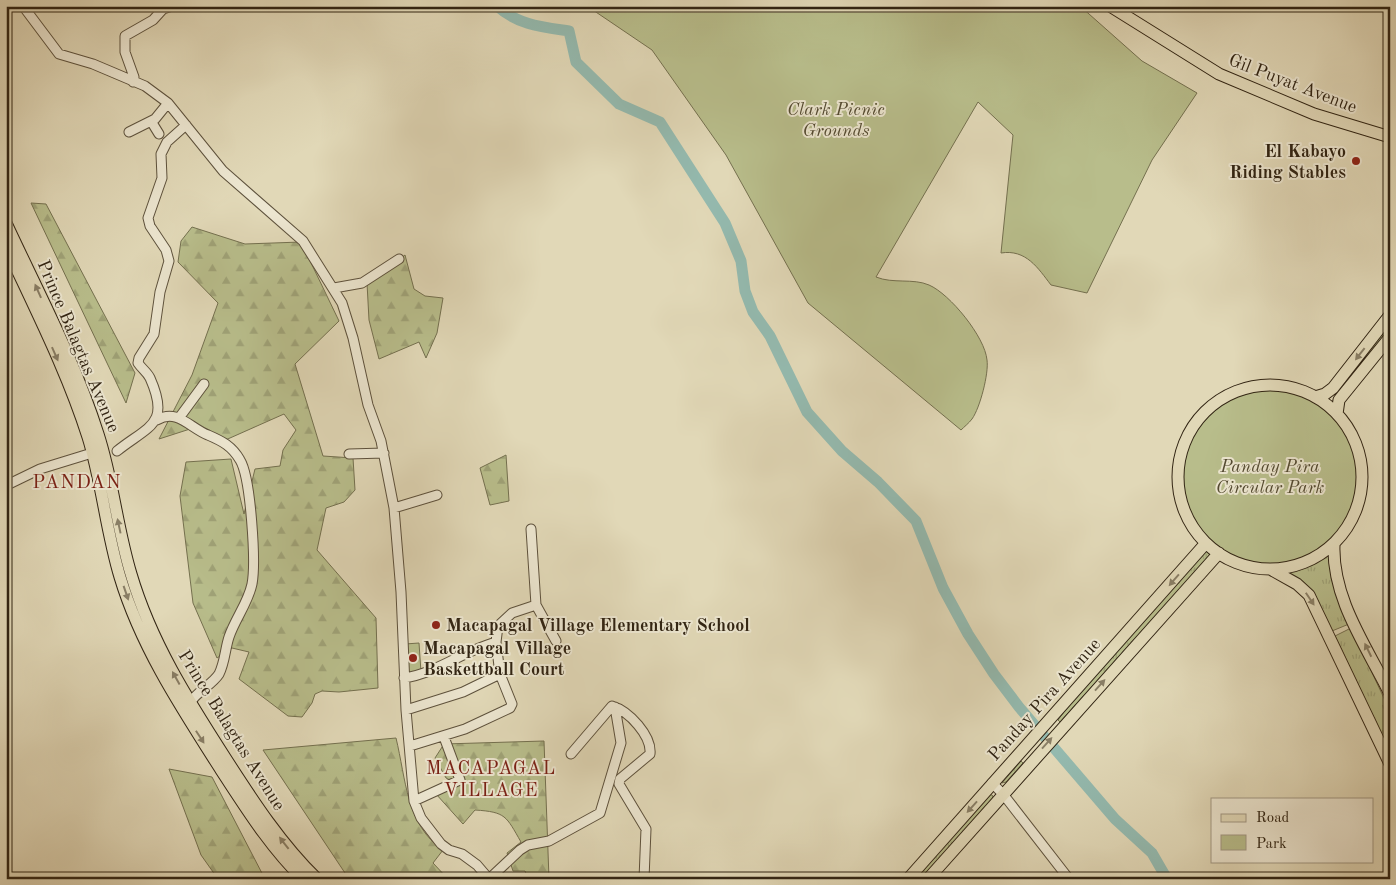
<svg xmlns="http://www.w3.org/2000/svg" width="1396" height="885" font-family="'Old Standard TT',serif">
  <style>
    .grass { fill: url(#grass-tufts); stroke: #74704f }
    .forest { fill: url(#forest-firs); stroke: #74704f }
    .park { fill: #b8bd8b; stroke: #74704f }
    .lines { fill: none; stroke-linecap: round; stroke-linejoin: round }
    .river { stroke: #94baaf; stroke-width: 11 }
    .minor-casing { stroke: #5d513c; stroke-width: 11 }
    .major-casing { stroke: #312413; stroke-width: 13 }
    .minor { stroke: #ece6d0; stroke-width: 9 }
    .major { stroke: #e1d8b7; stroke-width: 11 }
    .oneway { fill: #897e65 }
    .poi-dot { fill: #8f2418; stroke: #ece6d0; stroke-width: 2 }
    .labels { text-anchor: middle; stroke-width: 4; stroke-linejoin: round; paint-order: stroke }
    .street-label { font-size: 18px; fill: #312413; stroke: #ece6d0 }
    .park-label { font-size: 18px; font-style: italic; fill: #534a31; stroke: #ece6d0 }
    .poi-label { font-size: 18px; font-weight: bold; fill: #312413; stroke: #ece6d0; text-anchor: start }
    .neighbourhood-label { font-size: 19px; letter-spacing: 1px; fill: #7a1f14; stroke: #ece6d0 }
  </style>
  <defs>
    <pattern id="grass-tufts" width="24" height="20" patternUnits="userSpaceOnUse" patternTransform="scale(1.25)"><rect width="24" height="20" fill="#b8bd8b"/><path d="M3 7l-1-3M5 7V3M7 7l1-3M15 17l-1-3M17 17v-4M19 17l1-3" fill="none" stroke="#9fa277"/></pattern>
    <pattern id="forest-firs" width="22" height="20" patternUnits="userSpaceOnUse" patternTransform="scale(1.25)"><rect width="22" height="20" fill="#b8bd8b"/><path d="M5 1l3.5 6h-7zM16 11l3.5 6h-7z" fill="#9fa277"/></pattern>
  </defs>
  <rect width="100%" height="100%" fill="#e1d8b7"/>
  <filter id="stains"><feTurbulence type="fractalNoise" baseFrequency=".004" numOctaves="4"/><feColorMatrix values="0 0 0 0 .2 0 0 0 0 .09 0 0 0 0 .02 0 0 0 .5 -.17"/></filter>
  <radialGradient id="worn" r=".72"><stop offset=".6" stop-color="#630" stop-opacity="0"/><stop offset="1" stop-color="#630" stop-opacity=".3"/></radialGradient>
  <path class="grass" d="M 1390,321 L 1390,331 L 1344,388 L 1340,384 Z
    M 1206,551 L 1210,552 L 1210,555 L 1060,722 L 1058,720 L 1077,694 Z
    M 1332,551 L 1349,624 L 1332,631 L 1286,573 L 1313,565 Z
    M 1351,628 L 1390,711 L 1390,752 L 1335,636 Z
    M 1021,761 L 1023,763 L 1006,782 L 1002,783 Z
    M 990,794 L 993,796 L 992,800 L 921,879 L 912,879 Z"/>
  <path class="forest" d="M 31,203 L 46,204 L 135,373 L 126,403 Z
    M 192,227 L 245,244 L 301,242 L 339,321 L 295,364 L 323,456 L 353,458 L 355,490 L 344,502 L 326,508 L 317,550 L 376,618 L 378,688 L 339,692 L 322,691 L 315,694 L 312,703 L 302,717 L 288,716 L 239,679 L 249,652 L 232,648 L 217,658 L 193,603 L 180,496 L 186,462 L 231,459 L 244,514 L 255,469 L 280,466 L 283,450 L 296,430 L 284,414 L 221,442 L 190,429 L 159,439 L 192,375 L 218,303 L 178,262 L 181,241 Z
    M 405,255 L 414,289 L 425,296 L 443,298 L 437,333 L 426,358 L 419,342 L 379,359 L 369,320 L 367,283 Z
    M 506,455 L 509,501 L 490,505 L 480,468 Z
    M 396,738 C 406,779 406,825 443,850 L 433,863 L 448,879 L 349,879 L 263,750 Z
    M 544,741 L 549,879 L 528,879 L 525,871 L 513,871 L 507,853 L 521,842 C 506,816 506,812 475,810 L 463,824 L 436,794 L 458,784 L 446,778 L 435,758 L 444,744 Z
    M 169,769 L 212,777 L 265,879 L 218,879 L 201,855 Z"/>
  <path class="park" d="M 587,6 L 1080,6 L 1142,61 L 1197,93 L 1152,160 L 1087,293 L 1051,285 C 1038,268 1026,249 1001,253 L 1013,135 L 978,102 L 876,277 C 893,284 913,278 929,285 C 950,294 985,337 987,360 C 989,373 980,408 972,419 C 969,423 964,427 961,430 L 808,303 L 726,155 L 652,50 Z
    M1180 477a89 89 0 1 1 178 0a89 89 0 1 1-178 0Z
    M 419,643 L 421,672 L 407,673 L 405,644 Z"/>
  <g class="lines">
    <path class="river" d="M 497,6 C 518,25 542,27 569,31 L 576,62 L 619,104 L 660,122 L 725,223 L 741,261 L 745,291 L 753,312 L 770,336 L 807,412 L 842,451 L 878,482 L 916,521 L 943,588 L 968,634 L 994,674 L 1019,707 L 1115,819 L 1152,853 L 1167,879"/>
    <defs>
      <path id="minor" d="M 23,6 L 59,54 L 93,64 L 145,86 L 168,103 L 223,171 L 303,241 L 342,303 L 353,338 L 368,405 L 381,441 L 394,508 L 401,592 L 406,710 L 414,801 L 421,818 L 441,844 L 449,850 L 462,854 L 477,865 L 489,879
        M 133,82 L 134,77 L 125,52 L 125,36 L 153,20 L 163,9 L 172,6
        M 151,121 L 159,134
        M 129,132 L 155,119 L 168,103
        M 334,288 L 362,283 L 399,259
        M 179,418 L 204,384
        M 157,420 C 177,408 190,428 208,435 C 222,441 232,446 240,460 C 251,478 256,563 252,584 C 248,603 235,619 229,637 C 225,649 225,662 219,674 C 212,685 197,691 190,703
        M 117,451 C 148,426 171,425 150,378 C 147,372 142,369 138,363 L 139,358 L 154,334 L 160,292 L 169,261 L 166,250 L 150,226 L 148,218 L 162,178 L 161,154 L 167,142 L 186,125
        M 349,454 L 384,453
        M 7,485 L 40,469 L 92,453
        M 394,508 L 437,495
        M 531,529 L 536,605 L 556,641
        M 404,678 C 437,673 463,651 496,642
        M 406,710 L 463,692 L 500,674 L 496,642 L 498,626 L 512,613 L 536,605
        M 410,746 L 465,729 L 510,708 L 512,704 L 500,674
        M 571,754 L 612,706 C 629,711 652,736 650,754 L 620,779 L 619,784 L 646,829 L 644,879
        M 992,783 L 1003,794 L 1069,879
        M 414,801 L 460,780 L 444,737
        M 489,879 L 520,850 L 528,845 L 549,841 L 600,813 L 621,743 L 615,707"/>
      <path id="major" d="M 1110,6 L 1219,74 L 1314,114 L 1390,137
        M 6,223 C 38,292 75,361 98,434 C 113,480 117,528 131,574 C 151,642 188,700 226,759 C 253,801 281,844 317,879
        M 6,246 C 35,309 67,371 88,437 C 102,482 106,531 120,577 C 141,647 182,709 221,770 C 246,808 270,847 303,879
        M1178 477a92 92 0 1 1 184 0a92 92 0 1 1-184 0Z
        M 1315,397 L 1325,394 L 1333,388 L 1390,315
        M 1337,414 L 1339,400 L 1390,337
        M 1334,545 C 1332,599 1367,647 1390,694
        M 1272,570 L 1297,584 L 1309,595 L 1390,764
        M 908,879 L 1206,543
        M 928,879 L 1219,553"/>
    </defs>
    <use href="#minor" class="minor-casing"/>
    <use href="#major" class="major-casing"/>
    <use href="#minor" class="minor"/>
    <use href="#major" class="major"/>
  </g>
  <defs><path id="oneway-solid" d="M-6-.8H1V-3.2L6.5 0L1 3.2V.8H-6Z" transform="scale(1.25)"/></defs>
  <g class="oneway">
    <use href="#oneway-solid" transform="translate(38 291) rotate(-114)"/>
    <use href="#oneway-solid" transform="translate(55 354) rotate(66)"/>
    <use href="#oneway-solid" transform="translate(1360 354) rotate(128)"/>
    <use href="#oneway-solid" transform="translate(119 526) rotate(-102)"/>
    <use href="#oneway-solid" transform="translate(1174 580) rotate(131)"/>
    <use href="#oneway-solid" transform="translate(126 593) rotate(71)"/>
    <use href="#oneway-solid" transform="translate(1310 599) rotate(56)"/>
    <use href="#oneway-solid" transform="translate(1368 650) rotate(-116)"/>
    <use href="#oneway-solid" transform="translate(176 678) rotate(-119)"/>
    <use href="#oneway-solid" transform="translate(1100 685) rotate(-48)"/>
    <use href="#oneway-solid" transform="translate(200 737) rotate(57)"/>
    <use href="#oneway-solid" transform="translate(1047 743) rotate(-48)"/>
    <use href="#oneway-solid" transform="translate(972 807) rotate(132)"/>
    <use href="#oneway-solid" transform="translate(284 843) rotate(-128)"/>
  </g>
  <g class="poi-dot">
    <circle cx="1356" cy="161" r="5"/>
    <circle cx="436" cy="625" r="5"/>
    <circle cx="413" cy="658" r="5"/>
  </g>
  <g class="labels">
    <g class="street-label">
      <text transform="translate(1293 83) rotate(21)" y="6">Gil Puyat Avenue</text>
      <text transform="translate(79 346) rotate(67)" y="6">Prince Balagtas Avenue</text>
      <text transform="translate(1044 699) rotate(-48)" y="6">Panday Pira Avenue</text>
      <text transform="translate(232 730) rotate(58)" y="6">Prince Balagtas Avenue</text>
    </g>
    <g class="park-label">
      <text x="836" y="115">Clark Picnic<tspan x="836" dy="21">Grounds</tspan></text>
      <text x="1270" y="472">Panday Pira<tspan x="1270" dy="21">Circular Park</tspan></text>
    </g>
    <g class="poi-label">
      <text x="1346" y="157" text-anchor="end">El Kabayo<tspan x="1346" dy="21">Riding Stables</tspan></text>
      <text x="446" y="631">Macapagal Village Elementary School</text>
      <text x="423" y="654">Macapagal Village<tspan x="423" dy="21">Baskettball Court</tspan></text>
    </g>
    <g class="neighbourhood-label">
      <text x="77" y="488">PANDAN</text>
      <text x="491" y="774">MACAPAGAL<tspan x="491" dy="22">VILLAGE</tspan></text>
    </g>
  </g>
  <rect width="1396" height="885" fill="none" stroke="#e1d8b7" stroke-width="25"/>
  <rect x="8" y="8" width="1381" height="870" fill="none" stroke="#312413" stroke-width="2.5"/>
  <rect x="12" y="12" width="1371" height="860" fill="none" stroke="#312413"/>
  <rect x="1211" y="798" width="162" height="65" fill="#ece6d0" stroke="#a19884"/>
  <rect x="1221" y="814" width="25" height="8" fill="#e1d8b7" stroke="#a19884"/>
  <text x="1256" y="822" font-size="15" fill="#312413">Road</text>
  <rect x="1221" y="835" width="25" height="15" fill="#b8bd8b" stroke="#a19884"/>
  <text x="1256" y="848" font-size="15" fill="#312413">Park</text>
  <rect width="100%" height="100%" filter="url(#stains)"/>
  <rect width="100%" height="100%" fill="url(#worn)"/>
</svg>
